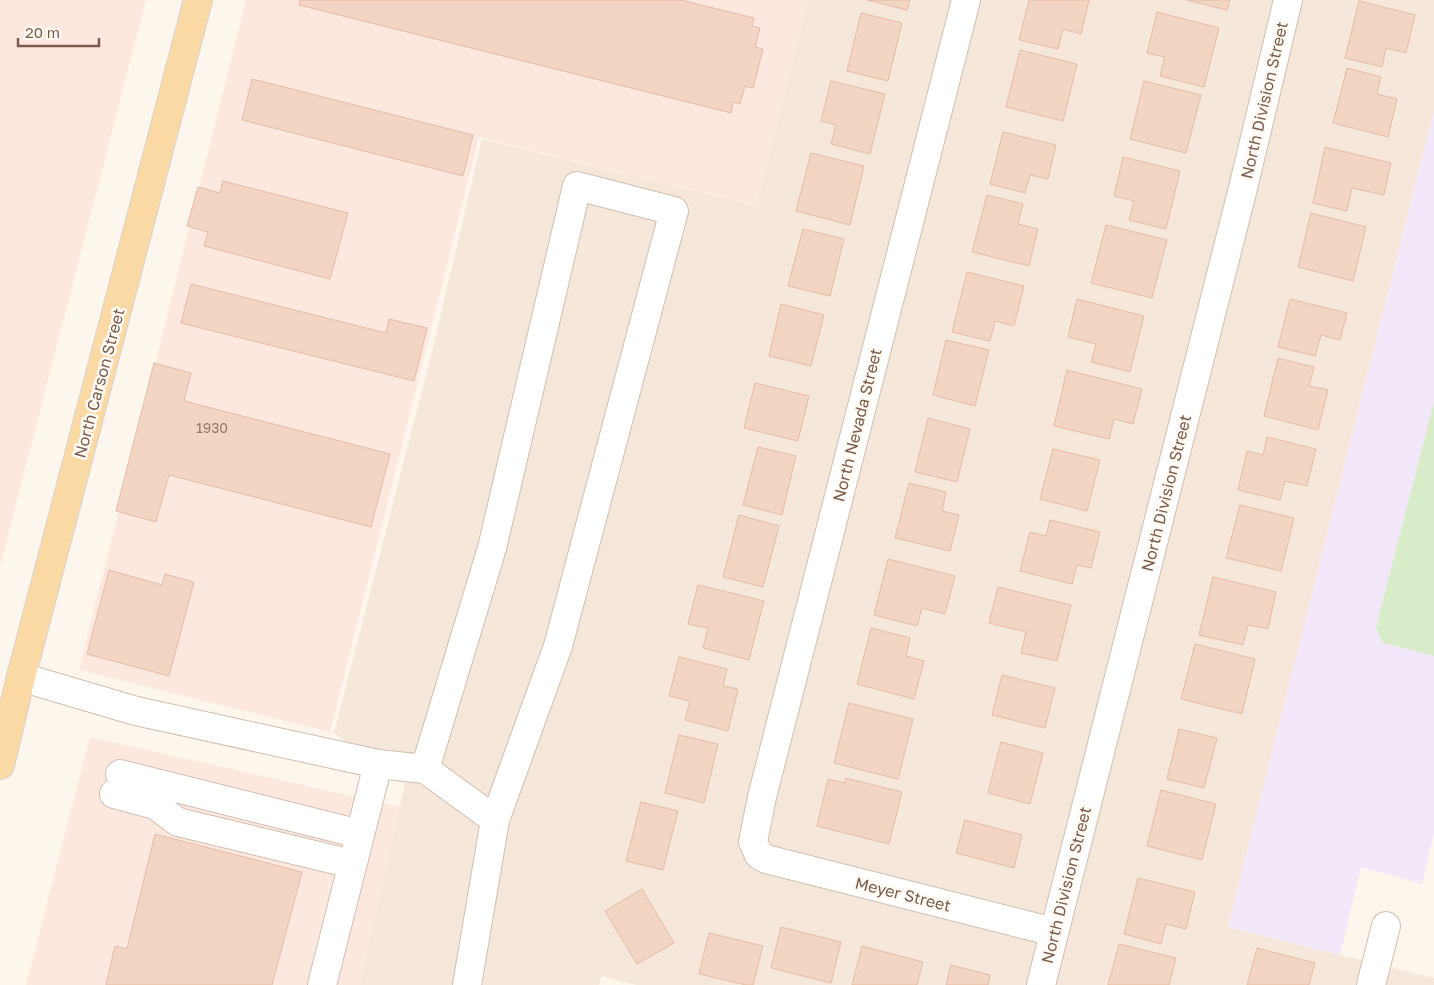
<svg xmlns="http://www.w3.org/2000/svg" width="1434" height="985" font-family="'Golos Text',sans-serif">
  <style>
    .residential { fill: #f5e8da }
    .commercial { fill: #fde8e0 }
    .education { fill: #f3e8fa }
    .green { fill: #d8ecc9 }
    .building { fill: #f3d5c3; stroke: #e6bba3 }
    .lines { fill: none; stroke-linecap: round; stroke-linejoin: round }
    .minor-casing { stroke: #d1beb0; stroke-width: 30 }
    .major-casing { stroke: #dad1cd; stroke-width: 30 }
    .minor { stroke: #fff; stroke-width: 28 }
    .major { stroke: #fbd9a5; stroke-width: 28 }
    .labels { text-anchor: middle; stroke-width: 5; stroke-linejoin: round; paint-order: stroke }
    .number-label { font-size: 14px; fill: #987a6a }
    .street-label { font-size: 16px; fill: #7a5c4d; stroke: #fffaf3 }
  </style>
  <rect width="100%" height="100%" fill="#fdf6ec"/>
  <path class="residential" d="M 807,0 L 1434,0 L 1434,111 L 1228,927 L 1434,978 L 1434,985 L 636,985 L 602,976 L 599,985 L 359,985 L 405,784 L 334,733 L 433,348 L 482,139 L 756,206 Z"/>
  <path class="commercial" d="M 0,0 L 146,0 L 0,566 Z
    M 246,0 L 807,0 L 756,206 L 479,137 L 330,732 L 79,670 Z
    M 90,737 L 400,807 L 359,985 L 26,985 Z"/>
  <path class="education" d="M 1434,111 L 1434,833 L 1422,884 L 1361,867 L 1340,955 L 1228,927 Z"/>
  <path class="green" d="M 1434,402 L 1434,656 L 1383,643 L 1376,627 Z"/>
  <path class="building" d="M 300,0 L 681,0 L 754,18 L 752,26 L 760,28 L 755,47 L 763,49 L 753,88 L 745,86 L 740,104 L 733,102 L 731,113 L 299,5 Z
    M 867,0 L 910,0 L 907,10 Z
    M 1029,0 L 1089,0 L 1081,34 L 1063,29 L 1058,49 L 1019,40 Z
    M 1186,0 L 1230,0 L 1227,10 Z
    M 1359,1 L 1415,15 L 1406,53 L 1386,48 L 1382,67 L 1345,58 Z
    M 1157,12 L 1219,28 L 1204,87 L 1160,76 L 1165,57 L 1147,53 Z
    M 861,13 L 902,23 L 888,81 L 847,71 Z
    M 1020,50 L 1077,64 L 1063,121 L 1006,107 Z
    M 1347,68 L 1381,77 L 1377,94 L 1397,99 L 1388,137 L 1333,123 Z
    M 252,79 L 473,135 L 463,176 L 242,120 Z
    M 831,81 L 885,94 L 870,154 L 831,144 L 836,125 L 821,121 Z
    M 1144,81 L 1201,95 L 1186,153 L 1130,139 Z
    M 1003,132 L 1056,145 L 1048,179 L 1030,175 L 1025,193 L 990,184 Z
    M 1325,147 L 1391,163 L 1384,195 L 1352,188 L 1347,211 L 1313,203 Z
    M 811,153 L 864,166 L 850,225 L 796,211 Z
    M 1123,157 L 1180,171 L 1166,229 L 1129,220 L 1134,201 L 1114,196 Z
    M 223,181 L 348,213 L 330,279 L 204,246 L 208,232 L 187,226 L 198,187 L 220,193 Z
    M 987,195 L 1023,204 L 1018,224 L 1038,229 L 1029,266 L 972,252 Z
    M 1311,213 L 1366,227 L 1353,281 L 1298,267 Z
    M 1106,225 L 1167,240 L 1152,298 L 1091,283 Z
    M 803,229 L 844,239 L 830,296 L 788,286 Z
    M 967,272 L 1024,286 L 1014,326 L 995,321 L 990,341 L 952,332 Z
    M 191,284 L 386,333 L 389,319 L 427,328 L 414,381 L 181,323 Z
    M 1077,299 L 1144,316 L 1130,372 L 1091,362 L 1096,344 L 1068,337 Z
    M 1290,299 L 1347,313 L 1340,340 L 1321,335 L 1315,356 L 1278,347 Z
    M 781,304 L 824,315 L 811,366 L 769,356 Z
    M 946,340 L 989,350 L 975,406 L 933,395 Z
    M 1278,358 L 1314,367 L 1309,386 L 1328,390 L 1318,430 L 1264,416 Z
    M 154,363 L 191,373 L 184,401 L 390,454 L 371,527 L 169,475 L 156,522 L 116,511 Z
    M 1067,370 L 1142,389 L 1133,424 L 1114,419 L 1109,439 L 1054,426 Z
    M 755,383 L 809,396 L 798,441 L 744,428 Z
    M 928,418 L 970,429 L 957,482 L 915,472 Z
    M 1267,437 L 1316,449 L 1307,486 L 1285,481 L 1280,500 L 1238,490 L 1247,451 L 1263,455 Z
    M 758,447 L 796,456 L 782,515 L 743,505 Z
    M 1053,449 L 1100,460 L 1087,511 L 1040,499 Z
    M 909,483 L 946,492 L 942,511 L 959,515 L 950,551 L 895,538 Z
    M 1240,505 L 1294,518 L 1281,571 L 1226,558 Z
    M 739,515 L 779,526 L 763,587 L 723,577 Z
    M 1050,520 L 1100,532 L 1091,568 L 1077,565 L 1072,584 L 1020,571 L 1030,532 L 1046,536 Z
    M 888,559 L 955,576 L 945,614 L 922,608 L 917,626 L 874,615 Z
    M 109,570 L 162,585 L 165,574 L 194,582 L 169,676 L 87,654 Z
    M 1213,577 L 1276,592 L 1268,629 L 1248,625 L 1243,645 L 1199,635 Z
    M 698,585 L 764,601 L 749,660 L 703,648 L 708,628 L 688,624 Z
    M 998,587 L 1071,605 L 1057,661 L 1021,653 L 1026,632 L 989,623 Z
    M 871,628 L 910,638 L 906,656 L 924,661 L 914,699 L 857,684 Z
    M 1195,644 L 1255,659 L 1242,714 L 1181,699 Z
    M 679,657 L 727,669 L 723,686 L 738,689 L 728,731 L 685,720 L 690,701 L 669,696 Z
    M 1002,675 L 1055,688 L 1045,728 L 992,715 Z
    M 849,703 L 913,719 L 898,779 L 834,763 Z
    M 1179,729 L 1217,738 L 1204,788 L 1167,779 Z
    M 679,735 L 718,744 L 704,803 L 665,793 Z
    M 1001,742 L 1043,753 L 1030,804 L 988,793 Z
    M 846,778 L 902,792 L 889,844 L 817,826 L 828,779 L 845,783 Z
    M 1161,790 L 1216,804 L 1202,860 L 1147,846 Z
    M 641,802 L 678,811 L 663,870 L 626,861 Z
    M 965,820 L 1022,835 L 1014,868 L 956,853 Z
    M 155,834 L 302,872 L 272,985 L 106,985 L 115,946 L 127,949 Z
    M 1138,878 L 1195,892 L 1186,929 L 1166,924 L 1161,944 L 1124,934 Z
    M 642,889 L 674,943 L 637,964 L 605,911 Z
    M 781,927 L 841,942 L 831,983 L 771,968 Z
    M 709,933 L 763,946 L 753,985 L 746,985 L 699,974 Z
    M 1119,944 L 1176,958 L 1169,985 L 1108,985 Z
    M 862,946 L 923,962 L 917,985 L 852,985 Z
    M 1257,948 L 1315,963 L 1309,985 L 1247,985 Z
    M 951,965 L 990,975 L 988,985 L 946,985 Z"/>
  <g class="lines">
    <defs>
      <path id="minor" d="M 966,0 L 762,797 L 753,842 L 759,855 L 766,859 L 1054,932
        M 21,677 L 136,711 L 378,764 L 425,769 L 495,820
        M 425,769 L 492,548 L 577,186 L 674,211 L 558,646 L 495,820 L 467,985
        M 120,774 L 360,834
        M 114,794 L 155,805 L 178,822 L 352,864
        M 322,985 L 378,764
        M 1041,985 L 1243,188 L 1288,0
        M 1371,985 L 1386,926"/>
      <path id="major" d="M 0,765 L 21,677 L 198,0"/>
    </defs>
    <use href="#minor" class="minor-casing"/>
    <use href="#major" class="major-casing"/>
    <use href="#minor" class="minor"/>
    <use href="#major" class="major"/>
  </g>
  <g class="labels">
    <g class="number-label">
      <text x="212" y="433">1930</text>
    </g>
    <g class="street-label">
      <text transform="translate(1264 100) rotate(-77)" y="6">North Division Street</text>
      <text transform="translate(99 383) rotate(-75)" y="6">North Carson Street</text>
      <text transform="translate(857 425) rotate(-76)" y="6">North Nevada Street</text>
      <text transform="translate(1166 493) rotate(-76)" y="6">North Division Street</text>
      <text transform="translate(1066 885) rotate(-76)" y="6">North Division Street</text>
      <text transform="translate(903 894) rotate(14)" y="6">Meyer Street</text>
    </g>
  </g>
  <path d="M18 38v8h81v-8" fill="none" stroke="#7a5c4d" stroke-width="2.5"/>
  <text x="25" y="38" font-size="15" fill="#7a5c4d" stroke="#fffaf3" stroke-width="4" paint-order="stroke">20 m</text>
</svg>
